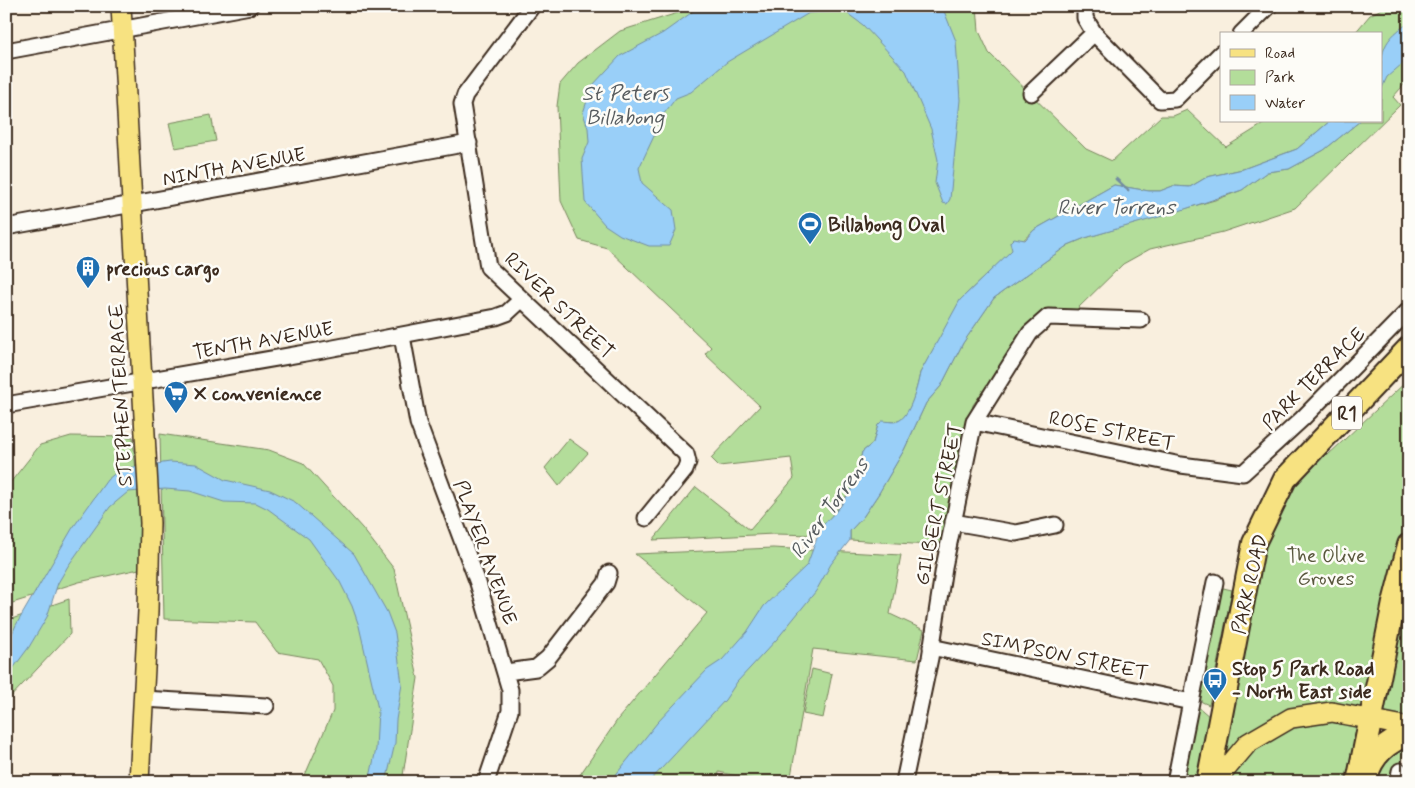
<svg xmlns="http://www.w3.org/2000/svg" width="1415" height="788" font-family="Mynerve,sans-serif">
  <style>
    .green { fill: #b3dd9a; stroke: #77845c }
    .water { fill: #99cff8; stroke: #738da1 }
    .lines { fill: none; stroke-linecap: round; stroke-linejoin: round }
    .stream { stroke: #738da1; stroke-width: 3 }
    .minor-casing { stroke: #3b2a1e; stroke-width: 19 }
    .major-casing { stroke: #3b2a1e; stroke-width: 22 }
    .highway-casing { stroke: #3b2a1e; stroke-width: 26 }
    .minor { stroke: #fdfcf7; stroke-width: 15 }
    .major { stroke: #f7e281; stroke-width: 19 }
    .highway { stroke: #f7e281; stroke-width: 22 }
    .labels { text-anchor: middle; stroke-width: 5; stroke-linejoin: round; paint-order: stroke }
    .shield { fill: #fdfcf7; stroke: #75695f; stroke-width: 1 }
    .shield-label { font-size: 19px; font-weight: bold; fill: #3b2a1e }
    .street-label { font-size: 20px; fill: #3b2a1e; stroke: #fdfcf7 }
    .poi-label { font-size: 20px; font-weight: bold; fill: #3b2a1e; stroke: #fdfcf7; text-anchor: start }
    .park-label { font-size: 20px; fill: #59573d; stroke: #fdfcf7 }
    .water-label { font-size: 21px; font-style: italic; fill: #575c5f; stroke: #fdfcf7 }
  </style>
  <rect width="100%" height="100%" fill="#f9efde"/>
  <filter id="ink" filterUnits="userSpaceOnUse"><feTurbulence type="fractalNoise" baseFrequency=".02" numOctaves="2"/><feDisplacementMap in="SourceGraphic" scale="10" xChannelSelector="R" yChannelSelector="G"/><feConvolveMatrix kernelMatrix="1 2 1 2 8 2 1 2 1" color-interpolation-filters="sRGB"/></filter>
  <g filter="url(#ink)">
    <path class="green" d="M 683,6 L 977,6 L 979,31 L 989,53 L 1086,149 L 1112,161 L 1161,116 L 1173,116 L 1187,110 L 1226,147 L 1268,121 L 1330,121 L 1297,149 L 1243,169 L 1207,177 L 1190,187 L 1173,186 L 1160,191 L 1149,191 L 1114,185 L 1034,230 L 964,296 L 920,373 C 918,384 911,414 901,420 C 893,424 887,419 878,425 L 873,443 L 862,452 L 855,484 L 818,535 L 774,534 L 653,540 L 696,487 L 750,530 L 794,478 L 791,458 L 719,466 L 711,458 L 760,406 L 705,354 L 711,347 L 607,248 L 579,240 L 561,201 L 557,106 L 560,84 L 578,63 L 620,31 L 684,11 Z
      M 1387,6 L 1409,6 L 1409,79 L 1393,97 L 1400,105 L 1295,208 L 1223,232 L 1150,249 L 1123,264 L 1076,310 L 1046,311 L 1029,326 L 973,405 L 944,546 L 850,540 L 850,531 L 863,517 L 879,493 L 904,450 L 926,403 L 941,386 L 963,343 L 994,298 L 1068,245 L 1085,238 L 1218,199 L 1242,190 L 1267,172 L 1289,169 L 1324,150 L 1360,121 L 1381,121 L 1381,34 L 1354,34 L 1370,15 Z
      M 211,115 L 216,141 L 175,148 L 169,123 Z
      M 1409,379 L 1409,525 L 1364,715 L 1276,718 L 1252,730 L 1223,755 L 1269,517 L 1319,446 L 1328,455 Z
      M 160,434 L 269,450 L 303,463 L 363,529 L 394,569 L 418,678 L 402,782 L 302,782 L 333,711 L 333,686 L 318,659 L 277,652 L 255,622 L 164,619 Z
      M 71,436 L 133,437 L 141,529 L 139,569 L 79,582 L 6,605 L 6,488 L 40,445 Z
      M 569,439 L 588,453 L 559,486 L 545,468 Z
      M 773,548 L 901,555 L 890,614 L 924,630 L 917,660 L 813,649 L 790,782 L 765,782 L 719,772 L 718,782 L 575,782 L 618,719 L 707,613 L 635,554 Z
      M 1409,564 L 1409,724 L 1378,719 Z
      M 1219,587 L 1232,590 L 1209,705 L 1202,702 L 1198,695 Z
      M 69,599 L 70,634 L 6,702 L 6,621 Z
      M 812,669 L 832,674 L 823,718 L 803,714 Z
      M 1196,705 L 1210,717 L 1197,782 L 1181,782 Z
      M 1329,721 L 1360,726 L 1350,782 L 1224,782 L 1244,756 L 1292,726 Z
      M 1406,734 L 1398,782 L 1371,782 Z"/>
    <path class="water" d="M 696,6 L 942,6 L 956,41 L 960,100 L 950,199 L 947,204 L 943,203 L 935,183 L 938,160 L 931,129 L 906,71 L 863,25 L 844,11 L 809,13 L 727,62 L 691,92 L 676,98 L 656,124 L 655,134 L 639,168 L 642,183 L 673,210 L 676,230 L 669,246 L 649,246 L 620,235 L 605,225 L 585,202 L 582,159 L 589,142 L 588,128 L 583,113 L 592,86 L 620,56 L 663,33 L 691,13 Z
      M 1409,23 L 1409,58 L 1387,77 L 1381,90 C 1381,57 1378,42 1409,23 Z
      M 1330,121 L 1360,121 L 1324,150 L 1289,169 L 1267,172 L 1242,190 L 1173,213 L 1085,238 L 1068,245 L 994,298 L 963,343 L 941,386 L 926,403 L 904,450 L 879,493 L 863,517 L 850,531 L 850,540 L 831,564 L 816,591 L 777,639 L 737,682 L 725,700 L 649,782 L 610,782 L 657,723 L 707,670 L 722,660 L 747,632 L 764,606 L 807,565 L 821,527 L 840,507 L 855,484 L 862,452 L 873,443 L 878,425 L 882,421 C 888,421 893,423 898,421 C 910,417 918,384 920,373 L 960,300 L 1012,250 L 1010,242 L 1014,238 L 1025,240 L 1034,230 L 1114,185 L 1149,191 L 1160,191 L 1173,186 L 1190,187 L 1207,177 L 1243,169 L 1297,149 Z
      M 170,462 L 196,464 L 225,480 L 270,490 L 295,502 L 354,554 L 387,612 L 395,633 L 402,684 L 396,720 L 395,743 L 386,782 L 369,782 L 376,749 L 378,709 L 359,626 L 352,606 L 340,582 L 309,539 L 268,509 L 256,503 L 224,502 L 190,491 L 165,489 L 128,492 L 110,507 L 68,566 L 58,583 L 47,617 L 29,647 L 6,678 L 6,647 L 16,625 L 72,529 L 107,480 L 118,471 L 128,468 Z"/>
    <g class="lines">
      <path class="stream" d="M 1116,179 L 1128,190"/>
      <defs>
        <path id="minor" d="M 532,6 L 465,95 L 462,104 L 488,267 L 686,454 L 688,462 L 685,470 L 646,518
          M 1085,6 L 1085,18 L 1094,33 L 1160,100 L 1175,99 L 1221,53
          M 1241,34 L 1269,6
          M 6,51 L 250,6
          M 1031,93 L 1094,33
          M 6,227 L 469,143
          M 402,336 L 418,423 L 478,583 L 510,690 L 510,711 L 486,782
          M 6,405 L 323,350 L 496,317 L 507,313 L 521,300
          M 974,422 L 1181,465 L 1243,473 L 1302,419 L 1409,310
          M 953,522 L 1016,533 L 1055,525
          M 931,647 L 1191,702
          M 506,672 L 536,668 L 548,658 L 606,583 L 609,573
          M 143,699 L 266,706
          M 904,782 L 930,658 L 944,567 L 974,422 L 1030,333 L 1048,317 L 1141,320
          M 1175,782 L 1215,582
          M 1398,782 L 1400,771"/>
        <path id="major" d="M 121,6 L 150,523 L 148,611 L 139,782
          M 1215,782 L 1248,743 L 1291,718 L 1332,712 L 1409,727"/>
        <path id="highway" d="M 1366,777 C 1373,753 1387,743 1409,733
          M 1208,782 L 1254,543 L 1285,479 L 1409,348
          M 1358,782 L 1394,603 L 1409,545"/>
      </defs>
      <use href="#minor" class="minor-casing"/>
      <use href="#major" class="major-casing"/>
      <use href="#highway" class="highway-casing"/>
      <use href="#minor" class="minor"/>
      <use href="#major" class="major"/>
      <use href="#highway" class="highway"/>
    </g>
  </g>
  <defs>
    <symbol id="stadium-pin" viewBox="-11 -11 22 30"><path d="M0 17L-7.5 6A9.5 9.5 0 1 1 7.5 6Z" fill="#1f6fb2" stroke="#fdfcf7"/><path d="M0-5a6.5 5 0 1 0 0 10a6.5 5 0 1 0 0-10ZM-3.5-1.8h7v3.6h-7Z" fill="#fff"/></symbol>
    <symbol id="building-pin" viewBox="-11 -11 22 30"><path d="M0 17L-7.5 6A9.5 9.5 0 1 1 7.5 6Z" fill="#1f6fb2" stroke="#fdfcf7"/><path d="M-4-6H4V6H1V3H-1V6H-4ZM-2.5-4.3h1.7v1.8h-1.7ZM.8-4.3h1.7v1.8H.8ZM-2.5-1h1.7V.8h-1.7ZM.8-1h1.7V.8H.8Z" fill="#fff"/></symbol>
    <symbol id="supermarket-pin" viewBox="-11 -11 22 30"><path d="M0 17L-7.5 6A9.5 9.5 0 1 1 7.5 6Z" fill="#1f6fb2" stroke="#fdfcf7"/><path d="M-6-5.5h2.5l.6 2H6L4.5 2H-2.5L-4.4-4H-6ZM-1.5 3.2a1.3 1.3 0 1 0 .1 0ZM3 3.2a1.3 1.3 0 1 0 .1 0Z" fill="#fff"/></symbol>
    <symbol id="bus-pin" viewBox="-11 -11 22 30"><path d="M0 17L-7.5 6A9.5 9.5 0 1 1 7.5 6Z" fill="#1f6fb2" stroke="#fdfcf7"/><path d="M-5-6H5V4H4V6H2V4H-2V6H-4V4H-5ZM-3.5-4V0h7V-4ZM-3.5 1.2v1.5H-2V1.2ZM2 1.2v1.5H3.5V1.2Z" fill="#fff"/></symbol>
  </defs>
  <g fill-rule="evenodd">
    <use href="#stadium-pin" x="796" y="210" width="28" height="38"/>
    <use href="#building-pin" x="74" y="254" width="28" height="38"/>
    <use href="#supermarket-pin" x="162" y="379" width="28" height="38"/>
    <use href="#bus-pin" x="1201" y="666" width="28" height="38"/>
  </g>
  <g class="labels">
    <rect class="shield" x="1332" y="396.5" width="30" height="33" rx="4"/>
    <g class="shield-label">
      <text x="1347" y="420">R1</text>
    </g>
    <g class="street-label">
      <text transform="translate(234 166) rotate(-10)" y="7">NINTH AVENUE</text>
      <text transform="translate(560 305) rotate(44)" y="7">RIVER STREET</text>
      <text transform="translate(263 340) rotate(-10)" y="7">TENTH AVENUE</text>
      <text transform="translate(1313 378) rotate(-45)" y="7">PARK TERRACE</text>
      <text transform="translate(120 395) rotate(-93)" y="7">STEPHEN TERRACE</text>
      <text transform="translate(1112 430) rotate(12)" y="7">ROSE STREET</text>
      <text transform="translate(938 504) rotate(-78)" y="7">GILBERT STREET</text>
      <text transform="translate(486 552) rotate(70)" y="7">PLAYER AVENUE</text>
      <text transform="translate(1249 584) rotate(-77)" y="7">PARK ROAD</text>
      <text transform="translate(1065 655) rotate(12)" y="7">SIMPSON STREET</text>
    </g>
    <g class="poi-label">
      <text x="828" y="231">Billabong Oval</text>
      <text x="106" y="275">precious cargo</text>
      <text x="194" y="400">X convenience</text>
      <text x="1232" y="675">Stop 5 Park Road<tspan x="1232" dy="23">- North East side</tspan></text>
    </g>
    <g class="park-label">
      <text x="1326" y="562">The Olive<tspan x="1326" dy="23">Groves</tspan></text>
    </g>
    <g class="water-label">
      <text x="625" y="100">St Peters<tspan x="625" dy="24">Billabong</tspan></text>
      <text x="1116" y="214">River Torrens</text>
      <text transform="translate(829 508) rotate(-54)" y="7">River Torrens</text>
    </g>
  </g>
  <rect width="1415" height="788" fill="none" stroke="#fdfcf7" stroke-width="25"/>
  <rect x="12" y="12" width="1390" height="763" fill="none" stroke="#3b2a1e" stroke-width="2" filter="url(#ink)"/>
  <rect x="1220" y="32" width="162" height="90" fill="#fdfcf7" stroke="#afa8a0"/>
  <rect x="1230" y="49" width="25" height="8" fill="#f7e281" stroke="#afa8a0"/>
  <text x="1265" y="58" font-size="15" fill="#3b2a1e">Road</text>
  <rect x="1230" y="70" width="25" height="15" fill="#b3dd9a" stroke="#afa8a0"/>
  <text x="1265" y="82" font-size="15" fill="#3b2a1e">Park</text>
  <rect x="1230" y="95" width="25" height="15" fill="#99cff8" stroke="#afa8a0"/>
  <text x="1265" y="108" font-size="15" fill="#3b2a1e">Water</text>
</svg>
